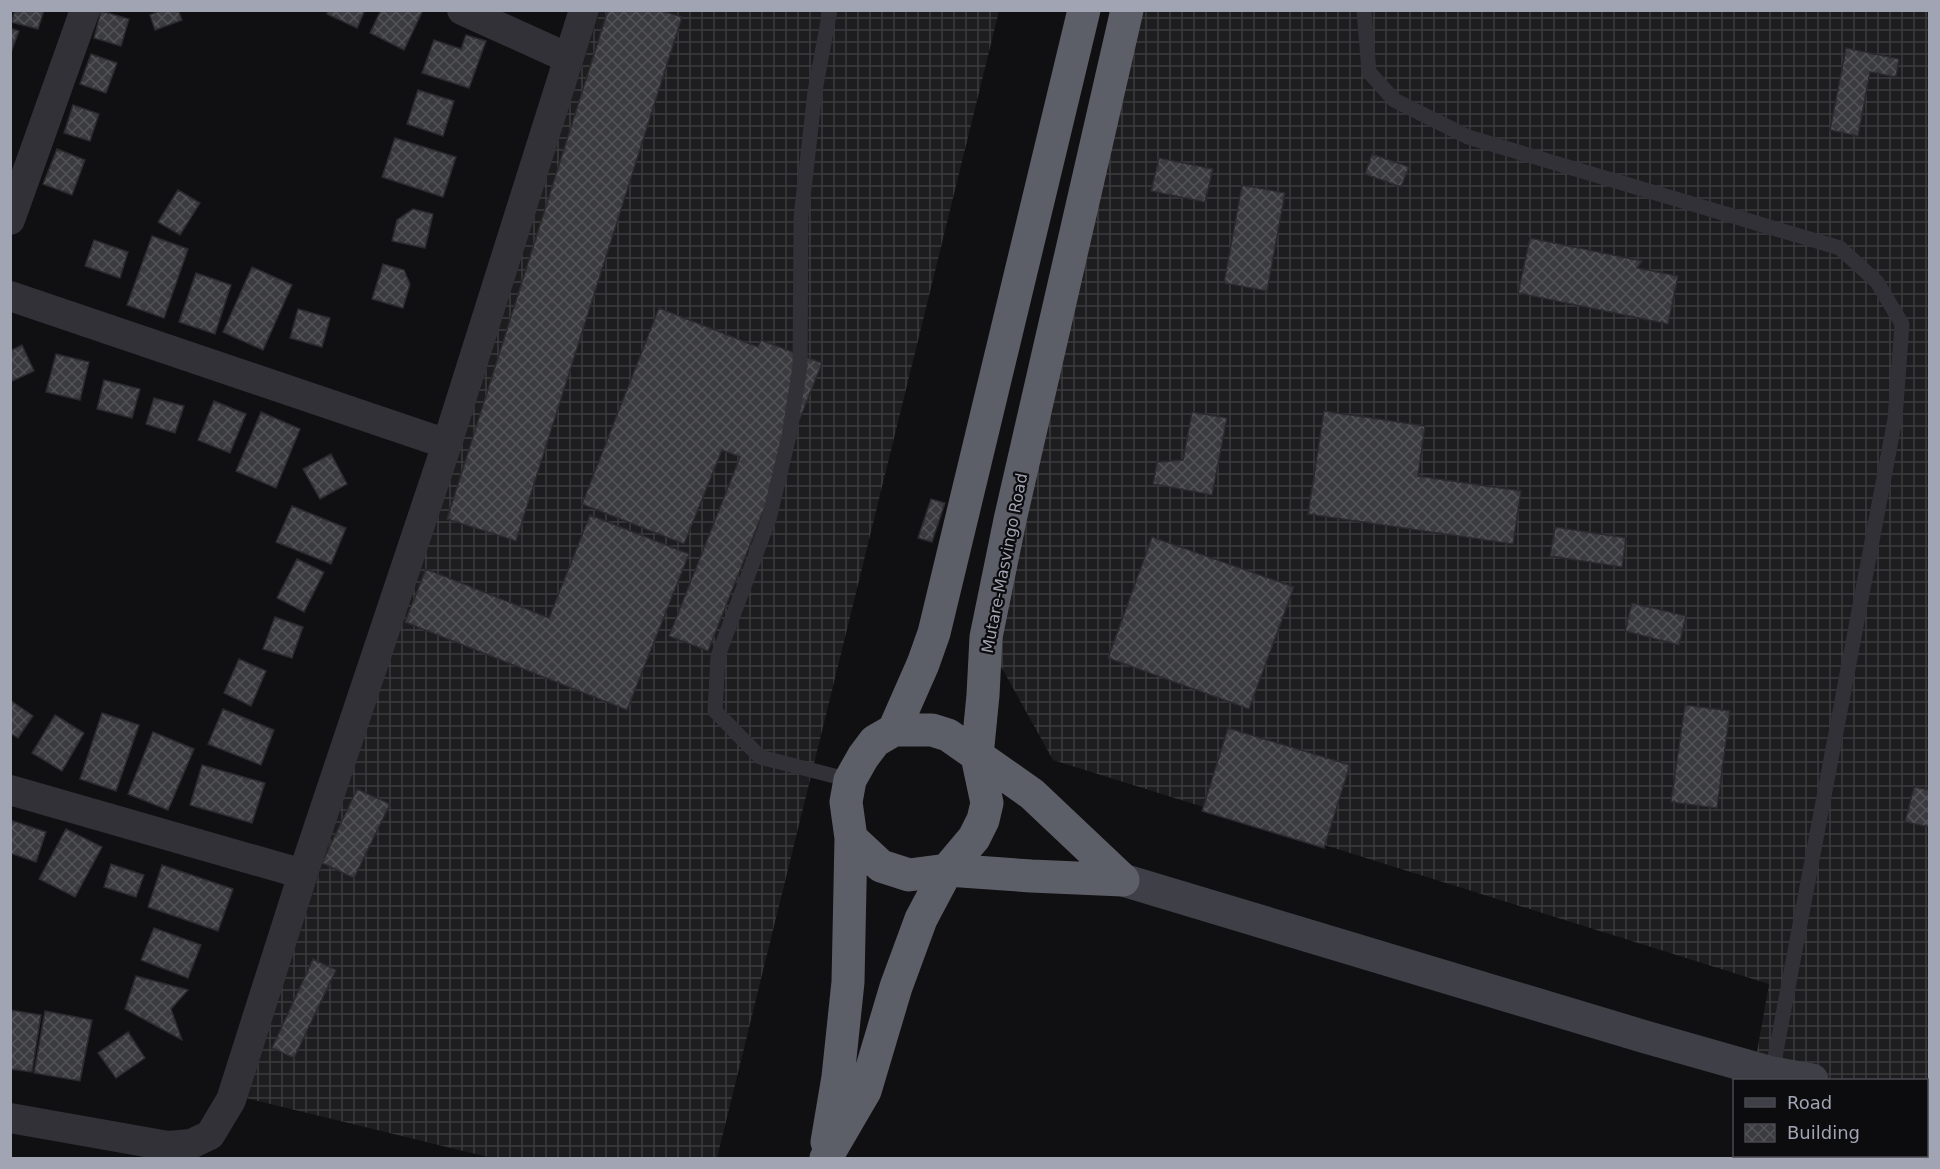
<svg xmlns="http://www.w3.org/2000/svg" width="1940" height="1169" font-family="'DejaVu Sans',sans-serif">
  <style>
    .industrial { fill: url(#industrial-grid) }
    .building { fill: url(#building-cross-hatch); stroke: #2b2a2e; stroke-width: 1.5 }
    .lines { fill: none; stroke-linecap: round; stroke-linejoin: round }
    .lane { stroke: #313137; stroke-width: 15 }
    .street { stroke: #313137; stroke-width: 30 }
    .secondary { stroke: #3f4047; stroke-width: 33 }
    .highway { stroke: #5d5f68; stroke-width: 33 }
    .labels { text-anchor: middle; stroke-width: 4.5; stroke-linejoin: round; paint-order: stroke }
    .street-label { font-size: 16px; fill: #a1a4b3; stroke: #0c0b0d }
  </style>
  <defs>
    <pattern id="industrial-grid" width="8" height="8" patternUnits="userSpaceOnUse" patternTransform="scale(1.5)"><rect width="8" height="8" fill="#1d1c1f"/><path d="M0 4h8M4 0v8" fill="none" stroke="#3b3a3d"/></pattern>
    <pattern id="building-cross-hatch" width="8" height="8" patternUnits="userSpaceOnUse" patternTransform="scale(1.5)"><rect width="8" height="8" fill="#3a3a3f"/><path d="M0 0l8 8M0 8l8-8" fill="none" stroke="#535458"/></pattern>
  </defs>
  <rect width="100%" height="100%" fill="#101012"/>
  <path class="industrial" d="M 600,11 L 999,11 L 717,1158 L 492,1158 L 246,1098 Z
    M 1125,11 L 1929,11 L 1929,1158 L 1737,1158 L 1738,1156 L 1926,1156 L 1926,1080 L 1752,1080 L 1769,984 L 1053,760 L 989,645 Z"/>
  <path class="building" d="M 15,10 L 44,10 L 38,29 L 11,22 Z
    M 162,10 L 178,10 L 182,20 L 155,30 L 150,15 Z
    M 328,10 L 365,10 L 357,28 L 327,14 Z
    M 381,10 L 423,10 L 404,50 L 370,33 Z
    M 608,10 L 660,10 L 682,17 L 516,541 L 447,519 Z
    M 101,11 L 129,19 L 121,46 L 94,38 Z
    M 10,28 L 19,31 L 10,55 Z
    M 466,35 L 486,41 L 469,88 L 422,73 L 434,40 L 461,49 Z
    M 1846,48 L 1899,59 L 1896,77 L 1870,72 L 1858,136 L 1830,130 Z
    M 91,54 L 117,63 L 106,93 L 80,84 Z
    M 418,90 L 454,101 L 443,136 L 407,124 Z
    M 73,105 L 99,114 L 90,141 L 64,133 Z
    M 395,138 L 456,157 L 443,197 L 382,177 Z
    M 57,149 L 85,160 L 72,195 L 43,184 Z
    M 1372,154 L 1409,167 L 1401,187 L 1365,174 Z
    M 1159,158 L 1213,169 L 1205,202 L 1151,191 Z
    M 1242,185 L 1285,193 L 1267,291 L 1224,283 Z
    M 178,190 L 200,203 L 180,235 L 158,222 Z
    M 413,209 L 433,214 L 425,248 L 392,241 L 397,220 Z
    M 152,236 L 188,249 L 164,318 L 127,305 Z
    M 1530,238 L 1642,261 L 1637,268 L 1678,276 L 1668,324 L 1518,293 Z
    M 94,240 L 128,252 L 120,278 L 85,266 Z
    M 383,264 L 404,270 L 410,284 L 403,308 L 372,299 Z
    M 252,267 L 292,285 L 263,350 L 223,332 Z
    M 196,273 L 231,285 L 215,334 L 179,322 Z
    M 659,308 L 758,347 L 761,340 L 822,363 L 708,651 L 669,636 L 740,457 L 722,450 L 684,544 L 582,504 Z
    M 298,309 L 330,318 L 322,347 L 290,338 Z
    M 22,345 L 34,371 L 10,382 L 10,351 Z
    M 56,354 L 89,362 L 80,400 L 46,392 Z
    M 104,380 L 140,389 L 132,418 L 97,409 Z
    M 154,398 L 184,406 L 175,433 L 146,424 Z
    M 214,401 L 246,414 L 230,453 L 198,440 Z
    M 1324,411 L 1425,426 L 1418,476 L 1521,491 L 1513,544 L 1308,514 Z
    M 261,412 L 300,429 L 276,488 L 236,471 Z
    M 1192,412 L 1227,418 L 1212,495 L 1153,484 L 1157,462 L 1183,460 Z
    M 331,454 L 347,484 L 320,499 L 303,469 Z
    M 931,499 L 945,503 L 932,542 L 918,538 Z
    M 292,506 L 346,528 L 331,564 L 276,542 Z
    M 590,515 L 689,554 L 627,710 L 405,622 L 426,569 L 549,618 Z
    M 1555,527 L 1626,538 L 1622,567 L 1550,556 Z
    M 1152,537 L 1294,587 L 1249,709 L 1108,658 Z
    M 297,559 L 324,572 L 304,612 L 277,598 Z
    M 1632,603 L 1686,616 L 1679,645 L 1625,631 Z
    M 275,617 L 303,627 L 292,658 L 263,649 Z
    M 239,659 L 266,671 L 251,706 L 224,693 Z
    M 10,700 L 33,716 L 18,738 L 10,733 Z
    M 1685,705 L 1730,711 L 1717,808 L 1671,802 Z
    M 223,709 L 274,730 L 261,765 L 208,744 Z
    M 102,713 L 139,725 L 116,791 L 80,779 Z
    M 55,715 L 84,733 L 62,771 L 32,753 Z
    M 1228,728 L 1350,765 L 1324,848 L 1202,811 Z
    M 153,732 L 194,749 L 168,810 L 128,794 Z
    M 202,765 L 265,783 L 252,823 L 190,805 Z
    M 1914,787 L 1930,790 L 1930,827 L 1905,822 Z
    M 357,789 L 390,804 L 354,878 L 322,863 Z
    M 13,821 L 46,832 L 36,862 L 10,853 L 10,827 Z
    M 66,829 L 102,847 L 75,897 L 39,879 Z
    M 111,864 L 144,875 L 136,897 L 104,887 Z
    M 162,865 L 233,889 L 218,931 L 148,907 Z
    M 154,928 L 201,945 L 188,978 L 141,960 Z
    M 313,959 L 336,970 L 294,1058 L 272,1048 Z
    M 136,976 L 188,990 L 171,1009 L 182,1040 L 125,1009 Z
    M 10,1010 L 41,1015 L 32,1072 L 10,1069 Z
    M 45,1011 L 92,1020 L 80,1081 L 34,1073 Z
    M 128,1032 L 145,1058 L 116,1078 L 98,1053 Z"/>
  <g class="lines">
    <path class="lane" d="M 830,10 L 815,91 L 801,217 L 800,366 L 789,436 L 769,519 L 718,656 L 715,711 L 760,757 L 850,780
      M 1364,10 L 1369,72 L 1394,100 L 1468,137 L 1840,248 L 1877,282 L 1902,324 L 1895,419 L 1772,1073"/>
    <path class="street" d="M 462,10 L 568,58
      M 10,220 L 85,10
      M 10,296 L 447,444
      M 10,790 L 303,874
      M 10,1118 L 168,1146 L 191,1144 L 210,1135 L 231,1100 L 303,874 L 447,444 L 584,10"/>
    <path class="secondary" d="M 1123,880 L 1642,1036 L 1772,1073 L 1812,1080
      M 1926,1103 L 1930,1103"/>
    <path class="highway" d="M 894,730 L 932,730 L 948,735 L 1032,794 L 1123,880
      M 851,838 L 881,866 L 909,875 L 947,870 L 1031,876 L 1123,880
      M 827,1142 L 838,1077 L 848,982 L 851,838 L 846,802 L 850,780 L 863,757 L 875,741 L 894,730 L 923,664 L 934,633 L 1084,10
      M 826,1158 L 865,1091 L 896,987 L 921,919 L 947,870 L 974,838 L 983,820 L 987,803 L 977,756 L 983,695 L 986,637 L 1010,520 L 1127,10"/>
  </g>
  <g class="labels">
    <g class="street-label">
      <text transform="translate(1004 563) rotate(-79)" y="6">Mutare-Masvingo Road</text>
    </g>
  </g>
  <rect width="1940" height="1169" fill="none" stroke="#a1a4b3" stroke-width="24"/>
  <rect x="1733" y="1079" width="195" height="78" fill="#0c0b0d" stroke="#48484f" stroke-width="1.5"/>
  <rect x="1745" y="1098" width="30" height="9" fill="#3f4047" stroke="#48484f" stroke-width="1.5"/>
  <text x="1787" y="1109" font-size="18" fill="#a1a4b3">Road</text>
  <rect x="1745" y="1124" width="30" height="18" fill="url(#building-cross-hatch)" stroke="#48484f" stroke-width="1.5"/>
  <text x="1787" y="1139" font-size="18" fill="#a1a4b3">Building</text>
</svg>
